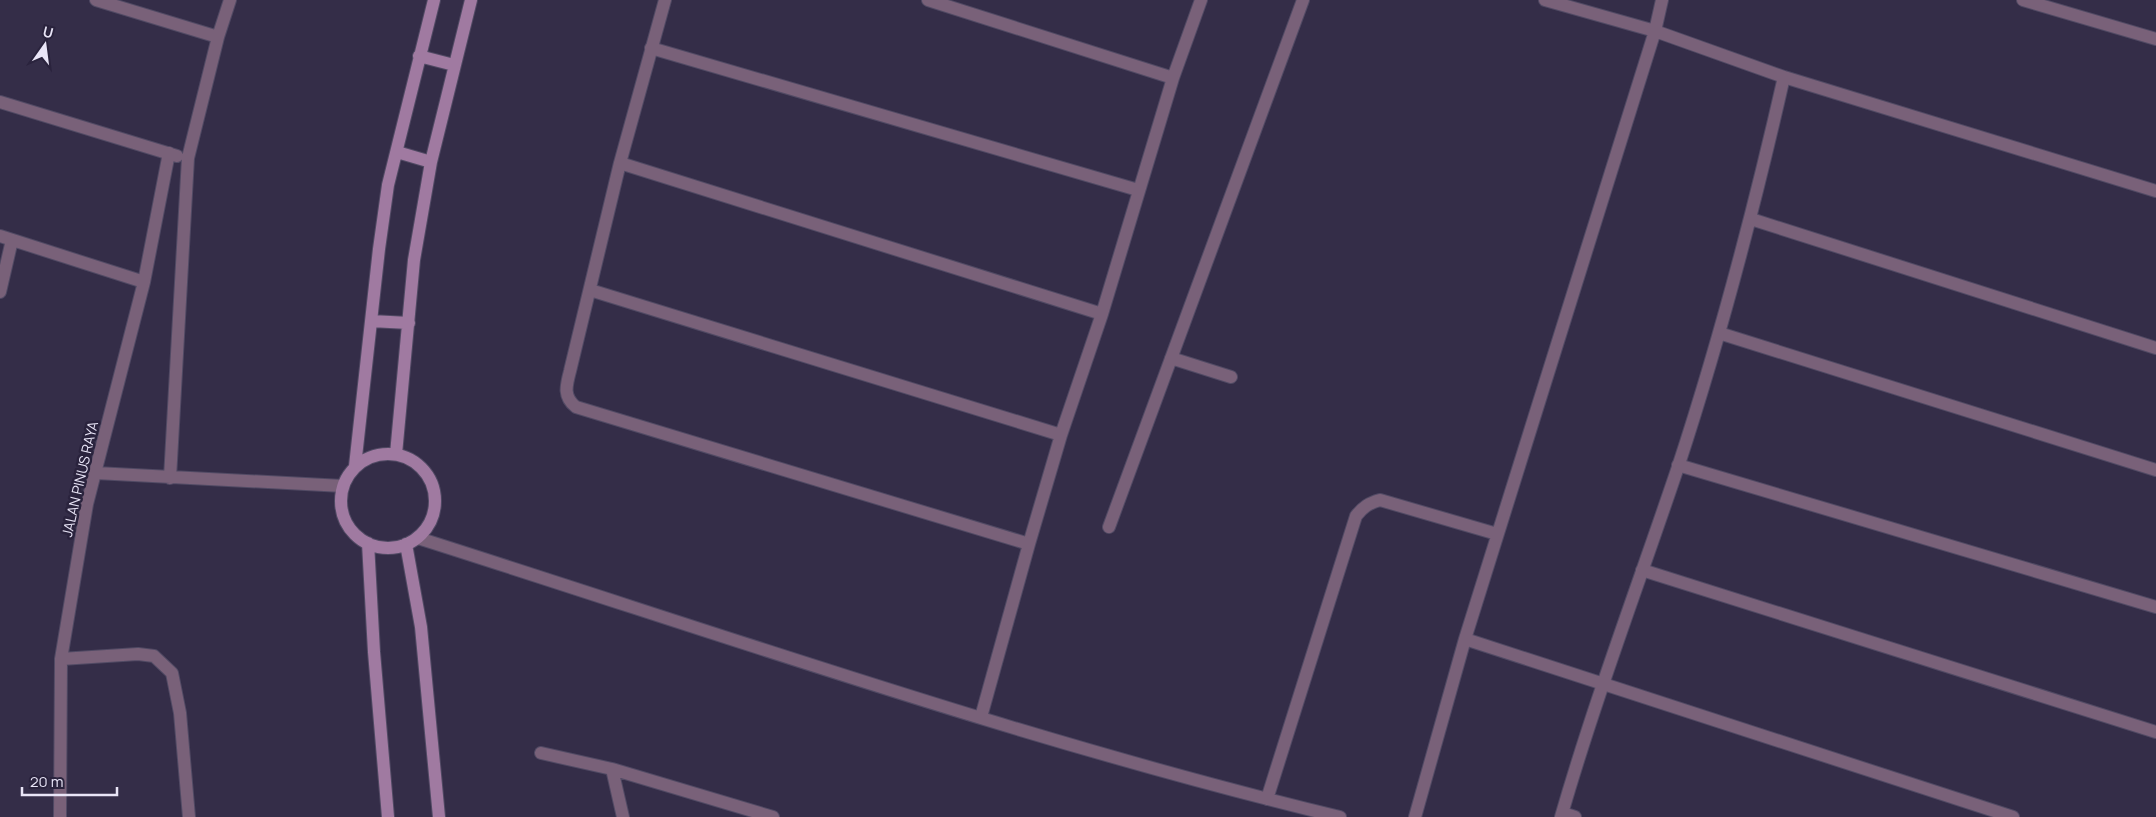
<svg xmlns="http://www.w3.org/2000/svg" width="2156" height="817" font-family="Manrope,sans-serif">
  <style>
    .lines { fill: none; stroke-linecap: round; stroke-linejoin: round }
    .lane-casing { stroke: #514a64; stroke-width: 14 }
    .street-casing { stroke: #514a64; stroke-width: 14 }
    .secondary-casing { stroke: #514a64; stroke-width: 14 }
    .lane { stroke: #796179; stroke-width: 12 }
    .street { stroke: #796179; stroke-width: 12 }
    .secondary { stroke: #a07aa1; stroke-width: 12 }
    .labels { text-anchor: middle; stroke-width: 5; stroke-linejoin: round; paint-order: stroke }
    .street-label { font-size: 14px; fill: #e9e5f7; stroke: #2a233d }
  </style>
  <rect width="100%" height="100%" fill="#342d48"/>
  <g class="lines">
    <defs>
      <path id="lane" d="M 1171,358 L 1231,377
        M 1109,527 L 1303,0"/>
      <path id="street" d="M 96,0 L 218,37
        M 665,0 L 620,163 L 570,371 C 566,386 563,397 576,407 L 1029,544
        M 928,0 L 1173,78
        M 1545,0 L 1655,31 L 1784,77 L 2156,191
        M 2023,0 L 2156,39
        M 651,48 L 1138,190
        M 0,102 L 177,156
        M 620,163 L 1102,314
        M 1751,219 L 2156,348
        M 0,236 L 144,282
        M 590,290 L 1061,435
        M 0,292 L 12,240
        M 1719,333 L 2156,470
        M 1678,465 L 2156,607
        M 96,473 L 343,486
        M 170,478 L 188,158 L 218,37 L 230,0
        M 418,538 C 724,635 1028,742 1340,817
        M 1642,570 L 2156,732
        M 1465,639 L 1655,31 L 1662,0
        M 61,659 L 138,654 L 154,656 L 172,673 L 180,713 L 189,817
        M 981,717 L 1029,544 L 1061,435 L 1102,314 L 1173,78 L 1201,0
        M 541,753 L 612,769 L 773,817
        M 612,769 L 623,817
        M 1267,799 L 1356,516 C 1363,507 1369,503 1380,500 L 1497,534
        M 1563,813 L 1575,817
        M 60,817 L 61,659 L 87,504 L 144,282 L 169,153
        M 1415,817 L 1465,639 L 2013,817
        M 1561,817 C 1595,699 1639,583 1678,467 C 1720,339 1754,209 1784,77"/>
      <path id="secondary" d="M 419,56 L 454,65
        M 397,152 L 431,162
        M 371,321 L 409,323
        M 396,454 L 414,260 L 431,162 L 471,0
        M341 501a47 47 0 1 1 94 0a47 47 0 1 1-94 0Z
        M 355,466 L 379,249 L 388,185 L 434,0
        M 368,543 L 374,652 L 388,817
        M 406,544 L 421,627 L 439,817"/>
    </defs>
    <use href="#lane" class="lane-casing"/>
    <use href="#street" class="street-casing"/>
    <use href="#secondary" class="secondary-casing"/>
    <use href="#lane" class="lane"/>
    <use href="#street" class="street"/>
    <use href="#secondary" class="secondary"/>
  </g>
  <g class="labels">
    <g class="street-label">
      <text transform="translate(80 479) rotate(-77)" y="5">JALAN PINUS RAYA</text>
    </g>
  </g>
  <g transform="translate(45 45) rotate(14)" stroke="#2a233d" stroke-width="4" paint-order="stroke">
  <path d="M0-4L9 19L0 12L-9 19Z" fill="#e9e5f7"/>
  <text y="-8" font-size="14" font-weight="bold" text-anchor="middle" fill="#e9e5f7">U</text>
  </g>
  <path d="M22 787v8h95v-8" fill="none" stroke="#e9e5f7" stroke-width="2.5"/>
  <text x="30" y="787" font-size="15" fill="#e9e5f7" stroke="#2a233d" stroke-width="4" paint-order="stroke">20 m</text>
</svg>
